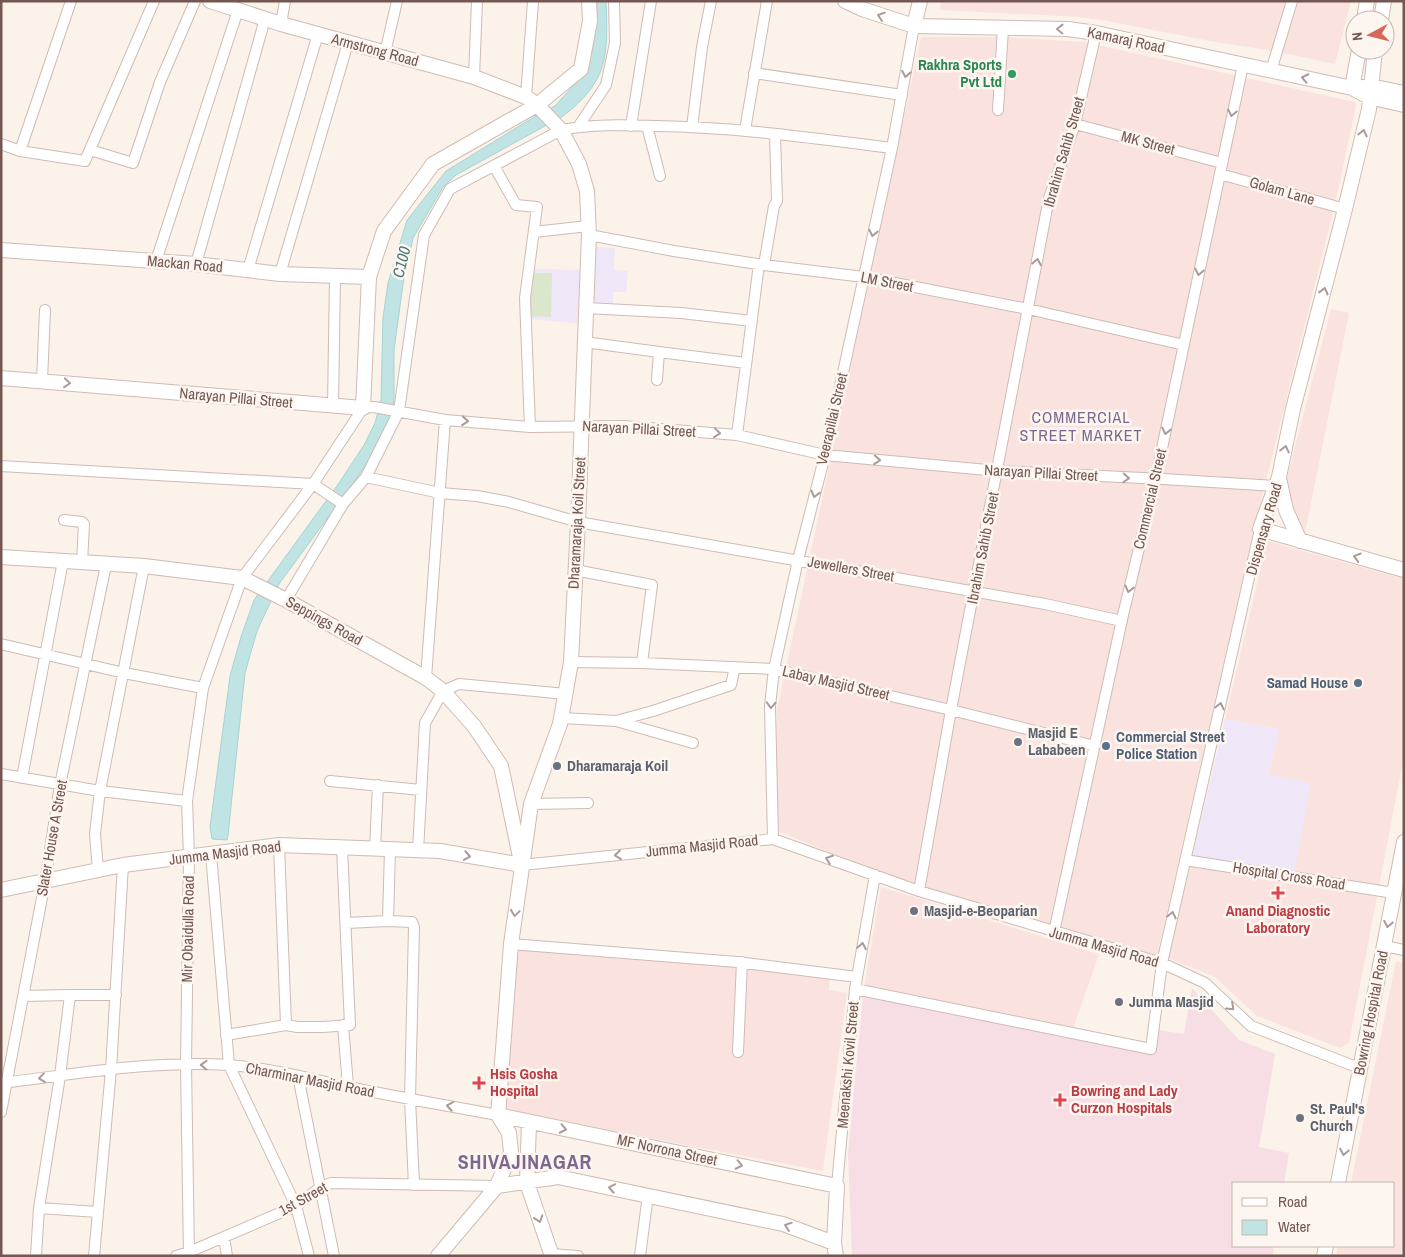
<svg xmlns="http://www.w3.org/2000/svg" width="1405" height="1257" font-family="'Archivo Narrow',sans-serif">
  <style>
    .commercial { fill: #fae3df }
    .education { fill: #efe7f7 }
    .medical { fill: #f7dee5 }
    .green { fill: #dae7ca }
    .water { fill: #c0e3e3; stroke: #a7d3d3 }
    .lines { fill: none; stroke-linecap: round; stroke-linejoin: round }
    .street-casing { stroke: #cebbb4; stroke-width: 12 }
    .secondary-casing { stroke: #d0bbb2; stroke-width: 16 }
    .street { stroke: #fff; stroke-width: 10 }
    .secondary { stroke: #fff; stroke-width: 14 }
    .oneway { stroke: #ab9a96 }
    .leisure-dot { fill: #2e9e5b; stroke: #fdf6f0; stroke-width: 2 }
    .service-dot { fill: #5c6f8a; stroke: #fdf6f0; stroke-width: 2 }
    .worship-dot { fill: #6b7280; stroke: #fdf6f0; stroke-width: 2 }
    .health-dot { fill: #e0444e; stroke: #fdf6f0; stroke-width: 2 }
    .labels { text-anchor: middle; stroke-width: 5; stroke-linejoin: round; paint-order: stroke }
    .street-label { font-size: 15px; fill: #735750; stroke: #fdf6f0 }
    .leisure-label { font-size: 15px; font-weight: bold; fill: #27864d; stroke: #fdf6f0; text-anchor: end }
    .service-label { font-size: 15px; font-weight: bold; fill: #4e5e75; stroke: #fdf6f0; text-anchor: end }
    .worship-label { font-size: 15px; font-weight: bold; fill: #5b616d; stroke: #fdf6f0; text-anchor: start }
    .health-label { font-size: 15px; font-weight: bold; fill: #be3a42; stroke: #fdf6f0; text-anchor: start }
    .water-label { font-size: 16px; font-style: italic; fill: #457676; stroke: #fdf6f0 }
    .neighbourhood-label { font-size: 16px; letter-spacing: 1px; fill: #7c678e; stroke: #fdf6f0 }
    .district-label { font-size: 20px; font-weight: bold; letter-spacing: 1px; fill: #7c678e; stroke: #fdf6f0 }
  </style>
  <rect width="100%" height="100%" fill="#fbf2ea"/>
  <path class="commercial" d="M 941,1 L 1351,1 L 1335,64 L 1273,51 L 1210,41 L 1107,21 L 1079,17 L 940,10 Z
    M 921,37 L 1007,37 L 1084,42 L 1355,102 L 1356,106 L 1335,204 L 1252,537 L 1157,956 L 922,890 L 777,831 L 777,710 Z
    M 1331,309 L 1349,313 L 1305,533 L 1291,507 L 1285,485 Z
    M 1267,541 L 1404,579 L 1404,756 L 1349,1043 L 1340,1048 L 1257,1016 L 1215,977 L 1168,958 L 1192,858 L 1269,774 L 1279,729 L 1225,719 Z
    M 881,887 L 1099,954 L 1073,1029 L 864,987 Z
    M 515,948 L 830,975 L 829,990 L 847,993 L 823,1171 L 502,1110 Z
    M 1396,961 L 1404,963 L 1404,1256 L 1336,1256 L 1338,1246 L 1394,1246 L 1394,1183 L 1351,1183 Z"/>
  <path class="education" d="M 593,247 L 615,248 L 614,270 L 628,271 L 626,292 L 613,292 L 613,309 L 590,308 Z
    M 531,269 L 580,270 L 577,323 L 528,319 Z
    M 1225,719 L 1279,729 L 1269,774 L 1311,783 L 1294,875 L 1192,858 Z"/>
  <path class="medical" d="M 1192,988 L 1239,1040 L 1275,1054 L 1259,1147 L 1289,1153 L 1284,1183 L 1234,1183 L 1234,1246 L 1274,1246 L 1273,1256 L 852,1256 L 848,1154 L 863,995 L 1153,1054 L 1157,1030 L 1184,1034 Z"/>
  <path class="green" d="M 531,273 L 552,273 L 551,317 L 530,316 Z"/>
  <path class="water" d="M 592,1 L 606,1 C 608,55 609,81 563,116 L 456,175 L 443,187 L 413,238 L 403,284 L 394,350 L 394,401 L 389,425 L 377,448 L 354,482 L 279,584 L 257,631 L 245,673 L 228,835 L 227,840 L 212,839 L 210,827 L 230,676 L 241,637 L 254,600 L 339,483 L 364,445 L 375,423 L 381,400 L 383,318 L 388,283 L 407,220 L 446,171 L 534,117 L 555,106 L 576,83 L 589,62 Z"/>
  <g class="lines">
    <defs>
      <path id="street" d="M 281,24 L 285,1
        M 385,53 L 397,1
        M 1271,71 L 1292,1
        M 754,73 L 902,95
        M 474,77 L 477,1
        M 526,97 L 533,1
        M 998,110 L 1003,28
        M 1075,124 L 1222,163
        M 631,126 L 651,1
        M 647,126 L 660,176
        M 578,127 L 606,85 L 615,43 L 614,1
        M 692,127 L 702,47 L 711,1
        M 745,130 L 767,1
        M 1,144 L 20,151 L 85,161 L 154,1
        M 90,150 L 133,163 L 160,82 L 195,1
        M 20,151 L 71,1
        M 494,166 L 516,205 L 537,207 L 525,298 L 530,427
        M 1220,174 L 1345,209
        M 534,232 L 588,226
        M 589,235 L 674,251 L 764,265 L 864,277 L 1028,309 L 1184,345
        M 156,261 L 238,10
        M 196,264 L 265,19
        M 764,265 L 774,206 L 777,201 L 775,134
        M 248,270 L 318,34
        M 280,274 L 348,43
        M 586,308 L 681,313 L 752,321
        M 584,342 L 659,352 L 657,380
        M 659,352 L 746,363
        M 42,381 L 45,310
        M 333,406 L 335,276
        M 737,435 L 759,264
        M 1,466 L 313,484 L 343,504
        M 366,477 L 399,411 L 424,235 L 450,189 L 561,130 C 591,124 624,125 656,126 C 735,127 813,138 892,148
        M 64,520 L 82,522 L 84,524 L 82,563
        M 144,566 L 100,791 L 187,801
        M 575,570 L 652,585 L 642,663
        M 286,600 L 343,504 L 366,477 L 440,493 L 477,496 L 509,502 L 578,522 L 1045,604 L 1122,621
        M 1,644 L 124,673 L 203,688
        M 571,662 L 642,663 L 774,669 L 951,710 L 1095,746
        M 426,678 L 445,420
        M 562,718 L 616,721 L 653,711 L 731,685 L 735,667
        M 616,721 L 693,743
        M 1,774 L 100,791 L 95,834 L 98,870
        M 22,778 L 63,561
        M 330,781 L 421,790
        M 531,804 L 588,803
        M 773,839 L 770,706 L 774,669 L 798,560 L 825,455 L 892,148 L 914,26
        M 279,845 L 286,1025
        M 375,849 L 378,785
        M 418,851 L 425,723 L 443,691 L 459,684 L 566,694
        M 211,854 L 229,1065 L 296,1206 L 309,1256
        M 1185,860 L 1394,893
        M 522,865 L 773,839 L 919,891 L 1162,963 L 1205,983 L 1251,1026 L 1359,1068
        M 919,891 L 951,710 L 1049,198 L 1075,124 L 1096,33
        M 388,921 L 412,922 L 414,927 L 410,1099 L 414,1185
        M 346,923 L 388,921 L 390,850
        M 1054,932 L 1123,615 L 1154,486 L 1243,65
        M 511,944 L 737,962 L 857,977
        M 1384,946 L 1404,950
        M 855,989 L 1151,1049 L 1162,963 L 1260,529
        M 23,996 L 70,995
        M 343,1025 L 348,1086
        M 226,1035 L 286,1025 L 297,1027 L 323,1027 L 350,1025 L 342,848
        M 738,1052 L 742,962
        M 298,1076 L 334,1256
        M 2,1083 C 77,1074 153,1060 229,1065 C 269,1068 309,1078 348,1087 C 398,1097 448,1106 498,1115
        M 1,1112 L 45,882 L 60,785 L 106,565
        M 837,1186 L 855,989 L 875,875
        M 39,1208 L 98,1212
        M 224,1237 L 227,1256
        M 551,1254 L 578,1256
        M 36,1256 L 39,1208 L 60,1076 L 70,995 L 116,995
        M 94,1256 L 111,1070 L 123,865
        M 176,1256 L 189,1252 L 296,1206 L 321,1187 L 331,1183 L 497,1186
        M 189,1256 L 186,1064 L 189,856 L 187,801 L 203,688 L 242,578 L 313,484 L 363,408 L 374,407 L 445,420 L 530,427 L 623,426 L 737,435 L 825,455 L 998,471 L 1163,479 L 1276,486
        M 640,1256 L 648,1195"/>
      <path id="secondary" d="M 210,1 L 281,24 L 474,77 L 526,97 L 537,105 L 561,130 L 579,164 L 587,191 L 589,235 L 578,522 L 571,662 L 560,724 L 531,804 L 511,944 L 498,1115
        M 845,1 L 862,9 L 914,26 L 1068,29 L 1096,33 L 1352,88 L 1369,97 L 1404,105
        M 1364,20 L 1367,1
        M 1381,20 L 1384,1
        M 914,26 L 920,1
        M 1375,50 L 1369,109 L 1345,209 L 1293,409 L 1279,477 L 1260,529 L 1404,570
        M 1363,87 L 1370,86 L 1404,93
        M 1352,88 L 1359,50
        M 1,250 L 196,264 L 280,274 L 369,277
        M 1,378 L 363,408 L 369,277 L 384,231 L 433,164 L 537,105 L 581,69 L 590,21 L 589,1
        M 1279,478 L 1286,510 L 1300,541
        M 1,557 L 144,566 L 242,578 L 286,600 L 426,678 L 443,691 L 474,726 L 501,766 L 520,857
        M 1,890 L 123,865 L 279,845 L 440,851 L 522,865
        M 498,1115 L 837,1186 L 834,1243 L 836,1256
        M 529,1122 L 527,1183 L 552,1256
        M 1338,1183 L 1404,842
        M 497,1186 L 511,1152 L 509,1133 L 498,1115
        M 438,1256 L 497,1186 L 558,1177 L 783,1224 L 834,1243
        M 1324,1256 L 1326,1246"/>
    </defs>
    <use href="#street" class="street-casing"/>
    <use href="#secondary" class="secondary-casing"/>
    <use href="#street" class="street"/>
    <use href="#secondary" class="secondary"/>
  </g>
  <defs><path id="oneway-chevron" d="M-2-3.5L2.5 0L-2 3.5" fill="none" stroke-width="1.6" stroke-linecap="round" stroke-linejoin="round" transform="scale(1.25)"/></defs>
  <g class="oneway">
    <use href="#oneway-chevron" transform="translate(881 16) rotate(-161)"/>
    <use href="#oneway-chevron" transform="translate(1060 29) rotate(-179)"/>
    <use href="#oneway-chevron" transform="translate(906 74) rotate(100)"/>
    <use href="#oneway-chevron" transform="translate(1305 78) rotate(-168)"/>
    <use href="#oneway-chevron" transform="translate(1232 113) rotate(102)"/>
    <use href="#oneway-chevron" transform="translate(1363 133) rotate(-77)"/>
    <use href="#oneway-chevron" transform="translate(873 233) rotate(102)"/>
    <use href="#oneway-chevron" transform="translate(1037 262) rotate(-79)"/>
    <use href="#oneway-chevron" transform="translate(1199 272) rotate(102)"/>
    <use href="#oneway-chevron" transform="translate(1324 291) rotate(-76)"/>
    <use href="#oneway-chevron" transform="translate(67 383) rotate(5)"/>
    <use href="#oneway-chevron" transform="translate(465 421) rotate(5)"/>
    <use href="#oneway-chevron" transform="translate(1166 431) rotate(102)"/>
    <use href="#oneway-chevron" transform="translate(717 433) rotate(6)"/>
    <use href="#oneway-chevron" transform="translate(1285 449) rotate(-78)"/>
    <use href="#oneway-chevron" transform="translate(877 460) rotate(5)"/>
    <use href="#oneway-chevron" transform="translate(1126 478) rotate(3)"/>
    <use href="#oneway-chevron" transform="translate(815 494) rotate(104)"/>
    <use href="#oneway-chevron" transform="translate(1357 557) rotate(-164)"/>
    <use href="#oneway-chevron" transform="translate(1129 589) rotate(104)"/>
    <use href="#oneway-chevron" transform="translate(771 705) rotate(93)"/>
    <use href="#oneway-chevron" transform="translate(1220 706) rotate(-77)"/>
    <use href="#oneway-chevron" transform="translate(618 855) rotate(174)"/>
    <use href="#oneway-chevron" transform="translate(467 856) rotate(10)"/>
    <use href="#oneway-chevron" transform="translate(829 859) rotate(-160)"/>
    <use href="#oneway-chevron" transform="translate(515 913) rotate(98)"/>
    <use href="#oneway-chevron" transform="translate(1172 915) rotate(-77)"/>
    <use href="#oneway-chevron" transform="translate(1388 924) rotate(101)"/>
    <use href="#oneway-chevron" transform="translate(862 946) rotate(-80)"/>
    <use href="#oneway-chevron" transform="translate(1231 1007) rotate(43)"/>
    <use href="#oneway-chevron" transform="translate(204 1065) rotate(-178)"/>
    <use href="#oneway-chevron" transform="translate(42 1078) rotate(173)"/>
    <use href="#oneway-chevron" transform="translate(450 1106) rotate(-170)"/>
    <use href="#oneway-chevron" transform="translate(563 1129) rotate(12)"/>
    <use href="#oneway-chevron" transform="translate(1344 1152) rotate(101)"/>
    <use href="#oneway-chevron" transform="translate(739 1165) rotate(12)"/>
    <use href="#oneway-chevron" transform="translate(612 1188) rotate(-169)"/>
    <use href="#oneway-chevron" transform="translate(539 1219) rotate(71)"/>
    <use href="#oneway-chevron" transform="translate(788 1226) rotate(-161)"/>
  </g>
  <circle class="leisure-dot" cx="1012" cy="74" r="5"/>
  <g class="service-dot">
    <circle cx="1358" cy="683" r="5"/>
    <circle cx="1106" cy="746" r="5"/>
  </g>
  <g class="worship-dot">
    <circle cx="1018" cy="742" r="5"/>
    <circle cx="557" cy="766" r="5"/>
    <circle cx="914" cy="911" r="5"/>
    <circle cx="1119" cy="1002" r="5"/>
    <circle cx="1300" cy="1118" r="5"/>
  </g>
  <g class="health-dot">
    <path d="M1275.5 885.5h5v5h5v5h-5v5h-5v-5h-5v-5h5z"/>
    <path d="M476.5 1075.5h5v5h5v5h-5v5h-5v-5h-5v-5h5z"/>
    <path d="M1057.5 1092.5h5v5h5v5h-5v5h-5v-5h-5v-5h5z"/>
  </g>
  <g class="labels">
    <g class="street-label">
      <text transform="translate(1126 40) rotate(12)" y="5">Kamaraj Road</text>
      <text transform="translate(375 50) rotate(15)" y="5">Armstrong Road</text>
      <text transform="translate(1148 143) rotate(15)" y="5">MK Street</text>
      <text transform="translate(1064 152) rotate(-74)" y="5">Ibrahim Sahib Street</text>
      <text transform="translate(1282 191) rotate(16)" y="5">Golam Lane</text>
      <text transform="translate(185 264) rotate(5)" y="5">Mackan Road</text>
      <text transform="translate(887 282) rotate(11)" y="5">LM Street</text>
      <text transform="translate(236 398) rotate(5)" y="5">Narayan Pillai Street</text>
      <text transform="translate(832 419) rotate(-77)" y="5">Veerapillai Street</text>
      <text transform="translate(639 429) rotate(3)" y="5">Narayan Pillai Street</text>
      <text transform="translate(1041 473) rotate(3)" y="5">Narayan Pillai Street</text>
      <text transform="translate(1150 499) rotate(-77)" y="5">Commercial Street</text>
      <text transform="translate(577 523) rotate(-87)" y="5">Dharamaraja Koil Street</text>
      <text transform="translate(1264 529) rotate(-74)" y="5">Dispensary Road</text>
      <text transform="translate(983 548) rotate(-79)" y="5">Ibrahim Sahib Street</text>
      <text transform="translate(851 569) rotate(10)" y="5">Jewellers Street</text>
      <text transform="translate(324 621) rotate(29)" y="5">Seppings Road</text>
      <text transform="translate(836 683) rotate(13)" y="5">Labay Masjid Street</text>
      <text transform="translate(52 838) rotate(-80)" y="5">Slater House A Street</text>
      <text transform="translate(702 846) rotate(-6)" y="5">Jumma Masjid Road</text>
      <text transform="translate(225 853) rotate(-7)" y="5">Jumma Masjid Road</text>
      <text transform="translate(1289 876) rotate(9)" y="5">Hospital Cross Road</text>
      <text transform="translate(188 929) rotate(-89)" y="5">Mir Obaidulla Road</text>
      <text transform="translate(1104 947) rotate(16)" y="5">Jumma Masjid Road</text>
      <text transform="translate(1371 1013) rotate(-79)" y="5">Bowring Hospital Road</text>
      <text transform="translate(848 1065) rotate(-85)" y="5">Meenakshi Kovil Street</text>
      <text transform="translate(310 1080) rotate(11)" y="5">Charminar Masjid Road</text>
      <text transform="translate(667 1150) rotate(12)" y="5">MF Norrona Street</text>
      <text transform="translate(303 1199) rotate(-29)" y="5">1st Street</text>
    </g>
    <g class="leisure-label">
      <text x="1002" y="70">Rakhra Sports<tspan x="1002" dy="17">Pvt Ltd</tspan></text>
    </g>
    <g class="service-label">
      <text x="1348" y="688">Samad House</text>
      <text x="1116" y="742" text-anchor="start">Commercial Street<tspan x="1116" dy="17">Police Station</tspan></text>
    </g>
    <g class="worship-label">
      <text x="1028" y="738">Masjid E<tspan x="1028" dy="17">Lababeen</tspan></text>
      <text x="567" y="771">Dharamaraja Koil</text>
      <text x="924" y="916">Masjid-e-Beoparian</text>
      <text x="1129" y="1007">Jumma Masjid</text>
      <text x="1310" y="1114">St. Paul's<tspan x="1310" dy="17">Church</tspan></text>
    </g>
    <g class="health-label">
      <text x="1278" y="916" text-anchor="middle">Anand Diagnostic<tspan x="1278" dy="17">Laboratory</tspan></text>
      <text x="490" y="1079">Hsis Gosha<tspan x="490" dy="17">Hospital</tspan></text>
      <text x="1071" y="1096">Bowring and Lady<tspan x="1071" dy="17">Curzon Hospitals</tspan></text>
    </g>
    <g class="water-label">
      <text transform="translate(401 262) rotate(-76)" y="6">C100</text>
    </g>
    <g class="neighbourhood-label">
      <text x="1081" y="423">COMMERCIAL<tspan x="1081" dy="18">STREET MARKET</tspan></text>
    </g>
    <g class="district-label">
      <text x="525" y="1169">SHIVAJINAGAR</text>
    </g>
  </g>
  <rect width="1405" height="1257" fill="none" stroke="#735750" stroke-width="5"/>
  <rect x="1232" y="1182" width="162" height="65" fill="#fdf6f0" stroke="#c6b6b0"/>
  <rect x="1242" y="1198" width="25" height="8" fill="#ffffff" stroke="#c6b6b0"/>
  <text x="1278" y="1207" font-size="15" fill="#735750">Road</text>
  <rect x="1242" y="1220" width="25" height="15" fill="#c0e3e3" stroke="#c6b6b0"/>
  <text x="1278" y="1232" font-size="15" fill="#735750">Water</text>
  <g transform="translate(1370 35) rotate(263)"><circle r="24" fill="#fdf6f0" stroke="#c6b6b0"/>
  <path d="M0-4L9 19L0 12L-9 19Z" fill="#d7665c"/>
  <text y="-8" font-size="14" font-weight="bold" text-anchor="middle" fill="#735750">N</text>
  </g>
</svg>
